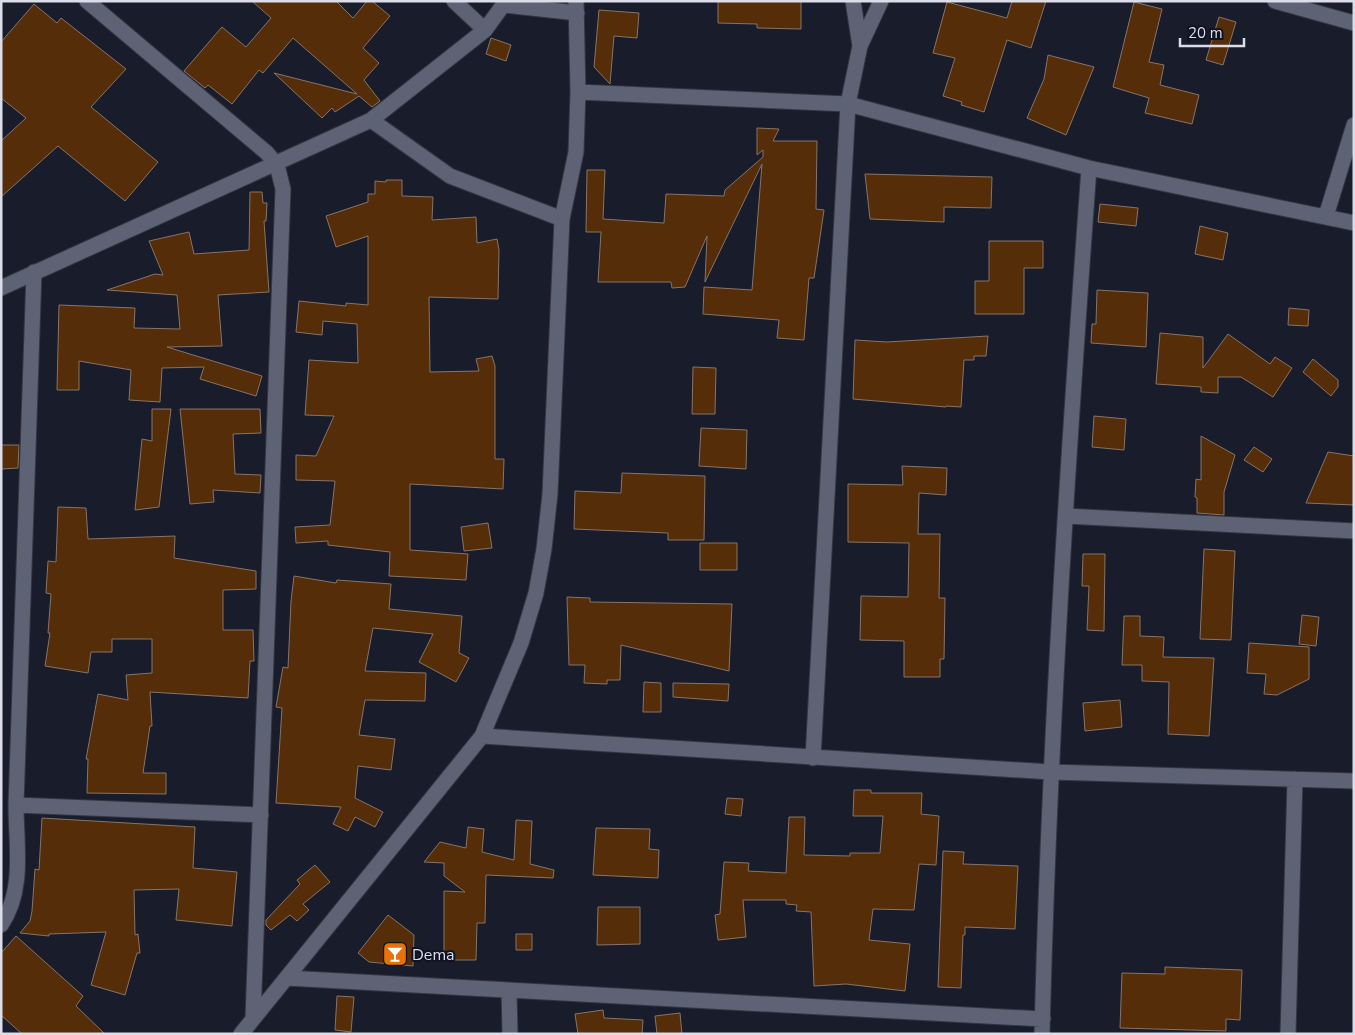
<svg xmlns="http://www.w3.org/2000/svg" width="1355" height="1035" font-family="'Nunito Sans',sans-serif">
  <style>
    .building { fill: #562d09; stroke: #867467 }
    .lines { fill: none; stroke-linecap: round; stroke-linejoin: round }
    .minor-casing { stroke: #343642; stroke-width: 17 }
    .minor { stroke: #5d6274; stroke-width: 15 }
    .labels { text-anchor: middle; stroke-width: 4; stroke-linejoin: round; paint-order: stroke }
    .poi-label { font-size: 16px; fill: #dbdee8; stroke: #101321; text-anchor: start }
  </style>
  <rect width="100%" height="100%" fill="#191c2b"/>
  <path class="building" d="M 252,1 L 336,1 L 353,18 L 367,1 L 372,1 L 390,16 L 363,48 L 379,63 L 364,80 L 380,101 L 372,107 L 359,96 L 335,112 L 332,108 L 322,118 L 274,73 L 357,94 L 293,38 L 263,73 L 259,70 L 232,104 L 208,85 L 205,88 L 184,71 L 222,27 L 246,47 L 271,18 Z
    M 718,1 L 801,1 L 801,29 L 757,28 L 757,24 L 718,23 Z
    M 1012,1 L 1046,1 L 1031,48 L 1007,40 L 984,112 L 961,105 L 962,102 L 943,96 L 955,58 L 933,53 L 947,2 L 1007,18 Z
    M 1134,2 L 1162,9 L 1149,62 L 1164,65 L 1160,85 L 1199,95 L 1192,124 L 1145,113 L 1149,98 L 1113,87 Z
    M 34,4 L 57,23 L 61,18 L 126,69 L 91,107 L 158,162 L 125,201 L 58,146 L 1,197 L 1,141 L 26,118 L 1,98 L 1,42 Z
    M 599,10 L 639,13 L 637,38 L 614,36 L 610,84 L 594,67 Z
    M 1219,17 L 1236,22 L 1223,65 L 1206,60 Z
    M 491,38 L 511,45 L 506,61 L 486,54 Z
    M 1048,55 L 1094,67 L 1066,135 L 1027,118 L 1044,79 Z
    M 757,128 L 779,129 L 773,141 L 817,141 L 816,209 L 824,210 L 814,278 L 809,278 L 804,340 L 777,338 L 779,320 L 703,314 L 704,287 L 752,290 L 762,164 L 705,282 L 707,236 L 685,287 L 672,288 L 671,282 L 598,282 L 601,232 L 586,232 L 587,170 L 605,170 L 603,219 L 664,223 L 666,194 L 724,196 L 725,190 L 763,157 L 763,150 L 757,155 Z
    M 865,174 L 992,177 L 991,208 L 944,207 L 944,222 L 870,219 Z
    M 386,180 L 402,180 L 402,196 L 433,197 L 432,220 L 476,217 L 477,243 L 497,239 L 499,250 L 498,299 L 429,297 L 430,372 L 479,371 L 476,359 L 492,356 L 495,366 L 495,459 L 504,459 L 503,489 L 410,484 L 410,550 L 468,554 L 466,580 L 389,576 L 390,552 L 328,545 L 328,541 L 296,543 L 295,527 L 330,525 L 335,481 L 296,480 L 296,455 L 316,456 L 334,416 L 305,415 L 309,360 L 358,363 L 357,324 L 323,321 L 322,335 L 296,332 L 299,301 L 346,306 L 346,303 L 368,305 L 368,236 L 336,247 L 326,216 L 368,202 L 368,194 L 375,194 L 375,181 L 386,182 Z
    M 250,192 L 262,192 L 263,203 L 267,203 L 266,221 L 264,221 L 269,292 L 218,295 L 222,346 L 167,347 L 262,376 L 256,396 L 200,379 L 204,367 L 162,368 L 160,402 L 129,400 L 131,370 L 79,361 L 79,390 L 57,390 L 59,305 L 135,308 L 134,328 L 180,329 L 177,295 L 107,290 L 155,274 L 163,275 L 149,241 L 189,232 L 194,254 L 249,250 Z
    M 1100,204 L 1138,208 L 1136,226 L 1098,222 Z
    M 1200,226 L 1228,233 L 1223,260 L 1195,254 Z
    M 989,241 L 1043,241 L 1043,268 L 1024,268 L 1024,314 L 975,314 L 975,281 L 989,281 Z
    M 1097,290 L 1148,293 L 1146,347 L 1091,343 L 1092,324 L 1096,324 Z
    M 1289,308 L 1309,310 L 1308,326 L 1288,325 Z
    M 1160,333 L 1203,337 L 1203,368 L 1228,334 L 1270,364 L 1275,357 L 1292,368 L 1273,397 L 1241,377 L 1218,377 L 1218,393 L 1201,392 L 1201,387 L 1156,384 Z
    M 988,336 L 986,356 L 974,356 L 974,360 L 964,360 L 961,407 L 946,406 L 946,407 L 853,399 L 855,340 L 887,342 Z
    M 1313,359 L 1338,380 L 1338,387 L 1331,396 L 1303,372 Z
    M 693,367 L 716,368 L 715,414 L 692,414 Z
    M 152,409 L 171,409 L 159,507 L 135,510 L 142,439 L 152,441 Z
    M 180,409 L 260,409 L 261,433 L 233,434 L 235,474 L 261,475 L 260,493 L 213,490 L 214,502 L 190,504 Z
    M 1094,416 L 1126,419 L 1124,450 L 1092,447 Z
    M 701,428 L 747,430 L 746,469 L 699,466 Z
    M 1201,436 L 1235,455 L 1224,492 L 1224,515 L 1197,513 L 1197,498 L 1195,497 L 1196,479 L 1201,480 Z
    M 1,445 L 19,445 L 18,468 L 1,469 Z
    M 1254,447 L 1272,459 L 1263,472 L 1244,460 Z
    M 1328,452 L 1354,456 L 1354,505 L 1306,503 Z
    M 902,466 L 947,468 L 946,495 L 919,493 L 918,534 L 940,534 L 939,598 L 945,598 L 944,659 L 940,659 L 940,677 L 904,677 L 904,641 L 860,640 L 861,596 L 908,597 L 909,543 L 848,542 L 848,484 L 903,485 Z
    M 622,473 L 705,476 L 704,540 L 668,540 L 668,533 L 574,529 L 575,491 L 621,493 Z
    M 58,507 L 86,508 L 88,539 L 175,536 L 174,558 L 256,571 L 256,589 L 223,590 L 223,630 L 253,630 L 254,661 L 250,661 L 248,698 L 150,692 L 152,726 L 150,726 L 143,773 L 166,773 L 166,794 L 87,793 L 88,759 L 86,759 L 98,694 L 128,700 L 126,675 L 152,673 L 152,639 L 112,639 L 112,652 L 91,652 L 88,673 L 45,666 L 50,633 L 48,633 L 51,594 L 46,593 L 48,561 L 56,562 Z
    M 488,523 L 492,548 L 464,551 L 461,527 Z
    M 700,543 L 737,543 L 737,570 L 700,570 Z
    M 1204,549 L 1235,551 L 1231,640 L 1200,639 Z
    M 1083,554 L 1105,554 L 1104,631 L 1087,630 L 1089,586 L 1082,586 Z
    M 294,576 L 336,583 L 337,580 L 391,584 L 389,609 L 462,616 L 459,653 L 469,658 L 456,682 L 419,662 L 433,634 L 373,628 L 365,671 L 426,673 L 425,701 L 365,700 L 359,735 L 395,739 L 391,770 L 358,766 L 355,798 L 383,812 L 375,827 L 355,817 L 348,831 L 333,824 L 341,807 L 276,803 L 282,708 L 276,707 L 283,667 L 288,668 L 291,601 Z
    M 567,597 L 590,598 L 590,602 L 732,604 L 729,671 L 621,645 L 620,680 L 607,680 L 607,684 L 584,683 L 585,665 L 569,665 Z
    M 1302,615 L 1319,617 L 1316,646 L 1299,644 Z
    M 1124,616 L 1140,616 L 1140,636 L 1164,637 L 1163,657 L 1214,658 L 1209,736 L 1168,734 L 1169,682 L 1142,681 L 1142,665 L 1122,665 Z
    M 1249,643 L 1309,647 L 1309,679 L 1277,695 L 1264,694 L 1266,674 L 1247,673 Z
    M 644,682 L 661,683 L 661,712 L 643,712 Z
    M 673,683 L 729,684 L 728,701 L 673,697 Z
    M 1120,700 L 1122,727 L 1085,731 L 1083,703 Z
    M 854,790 L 871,790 L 871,793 L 922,793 L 921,814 L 939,816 L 936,865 L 919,864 L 914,910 L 873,909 L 869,940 L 910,944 L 905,991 L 846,984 L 814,986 L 811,912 L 796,911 L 797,905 L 786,904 L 786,900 L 743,900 L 746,937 L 718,940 L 715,915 L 720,914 L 724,862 L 749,863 L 748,871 L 786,873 L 789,817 L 805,817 L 804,855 L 850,856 L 850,853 L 880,853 L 883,816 L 853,816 Z
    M 727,798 L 743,799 L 741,816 L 725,814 Z
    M 42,818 L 195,827 L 193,868 L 237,872 L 232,926 L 176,920 L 179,889 L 134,890 L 135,935 L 138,934 L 140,953 L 137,953 L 125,995 L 91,985 L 106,932 L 49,934 L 49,936 L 20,933 L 30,921 L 32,911 L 35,869 L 39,870 Z
    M 516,820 L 532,821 L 530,864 L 554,870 L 553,878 L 486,875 L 485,923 L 477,923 L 476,960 L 444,960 L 444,891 L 465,892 L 444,876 L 444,863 L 424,862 L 440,842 L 466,848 L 468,827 L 484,829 L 482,852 L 514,860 Z
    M 596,828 L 650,829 L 649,849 L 659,850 L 658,878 L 593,875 Z
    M 943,851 L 964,852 L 963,864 L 1018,866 L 1015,929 L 965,927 L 965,935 L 963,935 L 961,988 L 938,987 Z
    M 315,865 L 330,882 L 303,904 L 309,910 L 297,921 L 290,915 L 271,930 L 266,925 L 266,920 L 300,884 L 297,880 Z
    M 598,907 L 640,907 L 640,944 L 597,945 Z
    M 388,915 L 414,935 L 413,966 L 369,962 L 358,953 Z
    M 516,934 L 532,934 L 532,950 L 516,950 Z
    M 16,936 L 83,996 L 76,1006 L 105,1034 L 22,1034 L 1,1015 L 1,953 Z
    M 1165,967 L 1242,970 L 1240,1020 L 1226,1019 L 1226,1031 L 1120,1028 L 1122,973 L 1165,974 Z
    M 337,996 L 354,997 L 351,1032 L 335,1030 Z
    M 603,1010 L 604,1018 L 643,1020 L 642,1034 L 578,1034 L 575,1014 Z
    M 680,1013 L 682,1034 L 657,1034 L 655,1016 Z"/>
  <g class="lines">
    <defs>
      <path id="minor" d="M 87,1 L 267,153 L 277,165 L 283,189 L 253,1018
        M 454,1 L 485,30
        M 853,1 L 860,46
        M 1275,1 L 1354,23
        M 504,5 L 577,13
        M 578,92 L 848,104 L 1089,168 L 1354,223
        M 371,120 L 450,176 L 562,219
        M 1326,216 L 1354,125
        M 1,288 L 371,120 L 485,30 L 506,1
        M 1066,516 L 1354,531
        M 482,736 L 1051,772 L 1354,781
        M 813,758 L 848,104 L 860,46 L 881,1
        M 16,805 L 261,815
        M 1,925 C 25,890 16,845 16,805 L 34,272
        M 286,978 L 1043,1019
        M 509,991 L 510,1034
        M 241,1034 L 482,736 L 521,643 L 536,593 L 544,549 L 550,494 L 562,219 L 576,152 L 578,92 L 576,1
        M 1042,1034 C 1049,745 1068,456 1089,168
        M 1288,1034 L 1295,779"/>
    </defs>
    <use href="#minor" class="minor-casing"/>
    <use href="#minor" class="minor"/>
  </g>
  <defs>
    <symbol id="bar-square" viewBox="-11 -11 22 22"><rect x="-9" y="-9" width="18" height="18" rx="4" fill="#e8710a" stroke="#101321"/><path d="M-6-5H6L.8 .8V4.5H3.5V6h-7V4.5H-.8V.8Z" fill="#fff"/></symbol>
  </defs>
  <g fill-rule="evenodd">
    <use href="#bar-square" x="381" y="940" width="28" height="28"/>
  </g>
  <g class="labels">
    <g class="poi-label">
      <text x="412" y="960">Dema</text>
    </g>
  </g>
  <rect width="1355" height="1035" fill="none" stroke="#dbdee8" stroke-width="5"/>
  <path d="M1180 38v8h64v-8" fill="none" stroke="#dbdee8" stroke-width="2.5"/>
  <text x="1188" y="38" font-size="15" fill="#dbdee8" stroke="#101321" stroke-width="4" paint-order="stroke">20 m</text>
</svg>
